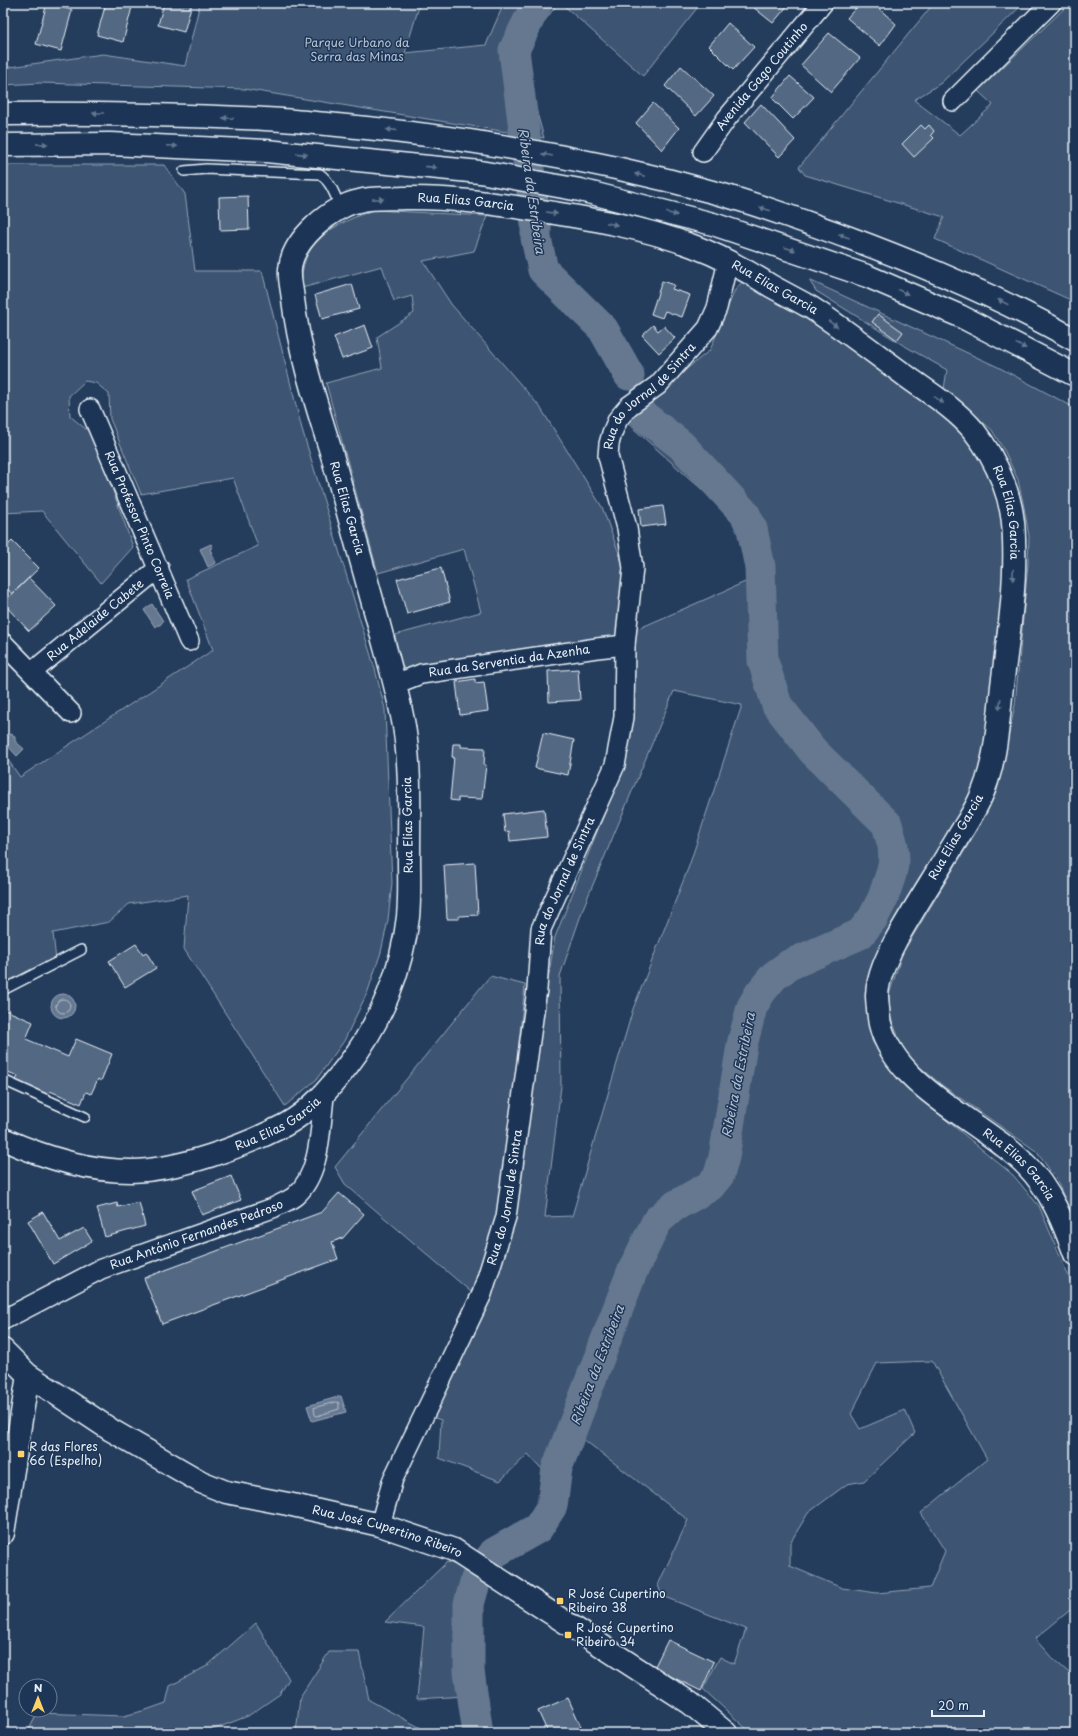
<svg xmlns="http://www.w3.org/2000/svg" width="1078" height="1736" font-family="'Playpen Sans',sans-serif">
  <style>
    .green { fill: #3e5472; stroke: #93a2b5; fill-rule: evenodd }
    .water { fill: #657890; stroke: #99a8ba }
    .lines { fill: none; stroke-linecap: round; stroke-linejoin: round }
    .shore { stroke: #b4c1ce; stroke-width: 1 }
    .river { stroke: #657890; stroke-width: 31 }
    .building { fill: #536782; stroke: #e8f1f8 }
    .lane-casing { stroke: #e8f1f8; stroke-width: 12 }
    .street-casing { stroke: #e8f1f8; stroke-width: 22 }
    .secondary-casing { stroke: #e8f1f8; stroke-width: 25 }
    .highway-casing { stroke: #e8f1f8; stroke-width: 25 }
    .lane { stroke: #1d3557; stroke-width: 9 }
    .street { stroke: #1d3557; stroke-width: 19 }
    .secondary { stroke: #1d3557; stroke-width: 22 }
    .highway { stroke: #1d3557; stroke-width: 22 }
    .oneway { fill: #64778f }
    .poi-dot { fill: #ffd166; stroke: #1d3557; stroke-width: 1.5 }
    .labels { text-anchor: middle; stroke-width: 3; stroke-linejoin: round; paint-order: stroke }
    .park-label { font-size: 12px; fill: #b5c2d0; stroke: #1d3557 }
    .street-label { font-size: 12px; fill: #e8f1f8; stroke: #1d3557 }
    .poi-label { font-size: 12px; fill: #e8f1f8; stroke: #1d3557; text-anchor: start }
    .water-label { font-size: 13px; font-style: italic; fill: #b4c1ce; stroke: #1d3557 }
  </style>
  <rect width="100%" height="100%" fill="#253d5d"/>
  <filter id="ink" filterUnits="userSpaceOnUse"><feTurbulence type="fractalNoise" baseFrequency=".025" numOctaves="2"/><feDisplacementMap in="SourceGraphic" scale="8" xChannelSelector="R" yChannelSelector="G"/><feConvolveMatrix kernelMatrix="1 2 1 2 8 2 1 2 1" color-interpolation-filters="sRGB"/></filter>
  <g filter="url(#ink)">
    <path class="green" d="M 200,3 L 420,3 L 405,53 L 486,45 L 504,3 L 558,3 L 529,42 L 523,62 L 544,138 L 244,89 L 40,83 L 3,85 L 3,68 L 103,54 L 185,66 Z
      M 561,3 L 701,3 L 643,76 Z
      M 934,3 L 1024,3 L 941,83 L 914,100 L 960,135 L 993,105 L 978,91 L 1070,3 L 1075,3 L 1075,302 L 935,239 L 944,217 L 805,175 L 799,167 Z
      M 3,165 L 164,165 L 185,194 L 195,271 L 262,271 L 302,429 L 375,669 L 385,709 L 392,883 L 388,920 L 381,952 L 368,991 L 344,1041 L 316,1080 L 285,1106 L 184,949 L 188,895 L 129,904 L 109,922 L 53,933 L 56,961 L 3,985 L 3,753 L 20,777 L 213,650 L 186,579 L 258,546 L 233,478 L 141,494 L 110,419 L 109,394 L 96,383 L 85,381 L 69,396 L 70,416 L 93,435 L 133,547 L 101,583 L 42,511 L 3,513 Z
      M 374,210 L 487,216 L 474,251 L 423,261 L 451,304 L 540,407 L 602,507 L 624,567 L 618,637 L 402,673 L 395,635 L 481,612 L 464,549 L 378,573 L 326,383 L 382,368 L 377,337 L 414,313 L 412,296 L 394,301 L 382,266 L 302,288 C 298,241 336,223 374,210 Z
      M 744,280 L 898,377 L 957,420 L 974,444 L 1001,499 L 1009,552 L 982,772 L 866,1001 L 868,1021 L 872,1041 L 899,1081 L 1013,1175 L 1039,1206 L 1075,1292 L 1075,1606 L 1035,1639 L 1052,1658 L 1075,1678 L 1075,1733 L 751,1733 L 703,1689 L 720,1657 L 734,1664 L 746,1629 L 662,1596 L 658,1585 L 688,1520 L 583,1439 L 543,1528 L 536,1534 L 495,1561 L 478,1549 L 533,1519 L 550,1478 L 528,1454 L 500,1481 L 439,1458 L 441,1420 L 432,1417 L 483,1302 L 537,1046 L 555,937 L 625,762 L 633,631 L 752,579 L 747,537 L 735,519 L 624,420 L 710,350 L 735,290 ZM 674,691 L 742,705 L 689,866 L 633,1009 L 572,1216 L 545,1217 L 561,1086 L 560,976 L 584,906 ZM 932,1361 L 987,1459 L 921,1513 L 945,1551 L 930,1588 L 877,1593 L 842,1588 L 790,1566 L 790,1543 L 808,1513 L 847,1484 L 864,1481 L 915,1433 L 905,1410 L 860,1429 L 851,1414 L 877,1363 Z
      M 809,280 L 998,367 L 1075,408 L 1075,1225 L 1057,1180 L 1036,1151 L 943,1086 L 920,1067 L 903,1049 L 889,1013 L 889,995 L 902,954 L 977,830 L 997,791 L 1015,705 L 1028,564 L 1029,536 L 1024,507 L 1018,480 L 1005,452 L 992,430 L 944,389 L 947,370 L 903,345 L 816,291 Z
      M 490,976 L 525,985 L 500,1221 L 471,1292 L 345,1184 L 335,1167 Z
      M 447,1562 L 459,1566 L 484,1583 C 473,1632 479,1684 488,1733 L 471,1733 L 465,1696 L 417,1699 L 424,1627 L 385,1622 Z
      M 256,1623 L 289,1679 L 280,1694 L 248,1716 L 204,1733 L 38,1733 L 29,1730 L 37,1713 L 124,1716 L 146,1710 L 166,1703 L 170,1686 L 207,1666 Z
      M 329,1652 L 359,1652 L 369,1700 L 430,1733 L 296,1733 L 300,1697 Z"/>
    <path class="water" d="M 211,544 L 213,547 L 210,549 L 216,563 L 208,567 L 200,549 Z
      M 152,604 L 163,621 L 160,625 L 158,625 L 155,627 L 144,610 Z
      M 11,734 L 15,736 L 15,741 L 24,749 L 17,756 L 4,742 Z
      M51 1006a12 12 0 1 1 24 0a12 12 0 1 1-24 0Z
      M 341,1396 L 346,1412 L 312,1421 L 307,1406 Z"/>
    <g class="lines">
      <path class="shore" d="M56 1006a7 7 0 1 1 14 0a7 7 0 1 1-14 0Z
        M 337,1402 L 339,1403 L 339,1409 L 317,1416 L 315,1415 L 314,1408 Z"/>
      <path class="river" d="M 537,3 L 514,50 L 536,224 L 536,238 L 543,270 L 603,329 L 629,375
        M 478,1733 L 469,1671 L 469,1604 L 476,1579 L 494,1553 L 538,1528 L 552,1506 L 557,1468 L 632,1272 L 657,1221 L 673,1207 L 710,1186 L 719,1175 L 724,1157 L 742,1045 L 752,1007 L 760,993 L 774,976 L 789,965 L 860,934 L 873,918 L 883,898 L 891,874 L 894,860 L 893,846 L 887,824 L 813,751 L 777,705 L 763,661 L 760,567 L 752,529 L 745,514 L 681,445 L 645,417"/>
    </g>
    <path class="building" d="M 47,3 L 72,10 L 61,51 L 36,44 Z
      M 106,3 L 133,3 L 123,42 L 97,35 Z
      M 164,3 L 192,3 L 184,32 L 158,25 Z
      M 748,3 L 787,3 L 789,4 L 773,23 Z
      M 860,3 L 873,3 L 896,24 L 880,46 L 847,18 Z
      M 3,20 L 7,21 L 3,38 Z
      M 728,23 L 754,47 L 733,70 L 709,46 Z
      M 829,33 L 860,58 L 831,92 L 801,65 Z
      M 681,66 L 714,96 L 696,116 L 665,86 Z
      M 790,76 L 814,97 L 793,119 L 772,98 Z
      M 653,103 L 679,128 L 662,150 L 636,123 Z
      M 761,104 L 795,140 L 779,157 L 745,122 Z
      M 921,125 L 925,129 L 929,125 L 934,131 L 931,135 L 934,138 L 914,157 L 902,144 Z
      M 248,196 L 249,229 L 220,230 L 219,197 Z
      M 662,281 L 674,285 L 672,289 L 690,295 L 682,317 L 665,311 L 662,318 L 651,314 Z
      M 352,284 L 359,309 L 322,319 L 315,295 Z
      M 878,314 L 903,332 L 897,340 L 872,322 Z
      M 365,325 L 373,348 L 342,359 L 334,337 Z
      M 653,325 L 658,331 L 664,326 L 675,338 L 659,353 L 642,335 Z
      M 663,506 L 666,524 L 641,527 L 639,509 Z
      M 12,541 L 39,568 L 12,594 L 3,584 L 3,550 Z
      M 441,568 L 450,602 L 407,614 L 397,579 Z
      M 29,578 L 56,606 L 29,631 L 3,603 Z
      M 578,669 L 580,700 L 549,702 L 548,671 Z
      M 475,679 L 475,683 L 484,682 L 488,711 L 460,715 L 456,682 Z
      M 543,733 L 574,740 L 568,775 L 535,768 Z
      M 453,744 L 461,744 L 461,747 L 485,748 L 484,765 L 486,765 L 482,799 L 458,798 L 458,801 L 450,800 L 454,757 L 452,757 Z
      M 544,809 L 547,837 L 510,841 L 509,831 L 505,832 L 503,814 Z
      M 475,863 L 478,915 L 459,916 L 459,919 L 447,919 L 444,865 Z
      M 136,944 L 143,954 L 146,952 L 156,968 L 125,987 L 109,961 Z
      M 3,1009 L 33,1022 L 26,1039 L 68,1057 L 76,1039 L 112,1054 L 101,1081 L 98,1079 L 91,1094 L 86,1092 L 81,1104 L 50,1091 L 49,1095 L 15,1082 L 18,1076 L 3,1070 Z
      M 231,1176 L 241,1200 L 202,1215 L 192,1191 Z
      M 339,1193 L 364,1214 L 343,1238 L 332,1242 L 338,1259 L 162,1324 L 144,1278 L 322,1212 Z
      M 139,1202 L 145,1226 L 105,1237 L 97,1208 L 117,1203 L 118,1207 Z
      M 43,1212 L 60,1241 L 84,1228 L 92,1241 L 53,1264 L 28,1221 Z
      M 668,1640 L 714,1662 L 701,1691 L 654,1668 Z
      M 568,1698 L 584,1733 L 548,1733 L 538,1711 Z"/>
    <g class="lines">
      <defs>
        <path id="lane" d="M 184,171 L 206,169 L 320,174 C 331,182 335,196 341,208
          M 3,990 L 81,950
          M 3,1080 L 85,1117"/>
        <g id="street">
          <path d="M 953,101 L 1051,3"/>
          <path id="s1" d="M 703,152 L 727,118 L 823,3"/>
          <path id="s2" d="M 90,409 L 189,641"/>
          <path d="M 3,643 L 71,713"/>
          <path id="s3" d="M 32,672 L 159,568"/>
          <path id="s4" d="M 395,684 L 421,674 L 597,648 L 625,645"/>
          <path id="s5" d="M 3,1320 L 101,1269 L 273,1208 C 280,1204 289,1201 295,1196 C 321,1174 320,1128 324,1097"/>
          <path id="s6" d="M 380,1525 L 393,1479 L 441,1380 L 482,1294 L 506,1217 L 537,989 L 541,929 L 615,765 L 624,717 L 625,645 L 633,568 L 627,528 L 608,456 L 609,444 L 612,433 L 618,419 L 629,406 L 658,385 L 708,328 L 717,308 L 728,261"/>
        </g>
        <g id="secondary">
          <path id="s7" d="M 3,1139 C 43,1157 87,1171 131,1171 C 179,1170 242,1147 285,1125 C 312,1110 329,1089 348,1065 C 381,1022 402,970 408,917 C 410,897 409,877 409,858 C 409,814 411,769 404,726 C 398,692 388,659 379,625 C 364,569 348,512 332,455 C 316,403 299,352 293,299 C 292,289 289,279 290,269 C 292,240 332,206 359,201 C 373,197 389,199 403,198 C 447,197 491,203 535,210 C 588,218 642,227 693,246 C 720,256 746,270 771,286 C 784,293 797,300 810,307 C 843,328 874,353 906,376 C 929,393 955,408 974,431 C 986,446 996,464 1003,482 C 1010,500 1014,520 1014,540 C 1016,588 1008,638 1002,686 C 998,724 996,766 979,801 C 973,814 964,827 957,839 C 937,873 915,906 896,940 C 887,957 878,976 877,995 C 877,999 879,1021 880,1024 C 896,1089 983,1121 1026,1165 C 1051,1190 1063,1222 1075,1254"/>
          <path id="s8" d="M 3,1350 L 28,1375 L 111,1430 L 201,1482 L 226,1492 L 288,1504 L 380,1525 L 454,1550 L 690,1703 L 726,1733"/>
          <path d="M 3,1533 L 28,1375"/>
        </g>
        <path id="highway" d="M 3,114 C 90,113 178,115 265,119 C 289,120 313,123 337,125 C 466,137 595,159 720,194 C 763,206 805,222 847,237 C 925,266 1002,298 1075,340
          M 3,145 L 110,144 L 266,151 L 480,172 L 580,190 L 713,224 L 867,276 L 960,316 L 1075,375"/>
      </defs>
      <use href="#lane" class="lane-casing"/>
      <use href="#street" class="street-casing"/>
      <use href="#secondary" class="secondary-casing"/>
      <use href="#highway" class="highway-casing"/>
      <use href="#lane" class="lane"/>
      <use href="#street" class="street"/>
      <use href="#secondary" class="secondary"/>
      <use href="#highway" class="highway"/>
    </g>
    <defs><path id="oneway-solid" d="M-6-.8H1V-3.2L6.5 0L1 3.2V.8H-6Z"/></defs>
    <g class="oneway">
      <use href="#oneway-solid" transform="translate(98 113) rotate(180)"/>
      <use href="#oneway-solid" transform="translate(228 118) rotate(-178)"/>
      <use href="#oneway-solid" transform="translate(392 130) rotate(-175)"/>
      <use href="#oneway-solid" transform="translate(42 144) rotate(-1)"/>
      <use href="#oneway-solid" transform="translate(172 146) rotate(3)"/>
      <use href="#oneway-solid" transform="translate(302 154) rotate(6)"/>
      <use href="#oneway-solid" transform="translate(547 155) rotate(-170)"/>
      <use href="#oneway-solid" transform="translate(431 167) rotate(6)"/>
      <use href="#oneway-solid" transform="translate(640 175) rotate(-166)"/>
      <use href="#oneway-solid" transform="translate(378 199) rotate(-1)"/>
      <use href="#oneway-solid" transform="translate(765 209) rotate(-162)"/>
      <use href="#oneway-solid" transform="translate(552 213) rotate(9)"/>
      <use href="#oneway-solid" transform="translate(672 214) rotate(14)"/>
      <use href="#oneway-solid" transform="translate(612 224) rotate(12)"/>
      <use href="#oneway-solid" transform="translate(844 236) rotate(-160)"/>
      <use href="#oneway-solid" transform="translate(790 249) rotate(18)"/>
      <use href="#oneway-solid" transform="translate(903 292) rotate(24)"/>
      <use href="#oneway-solid" transform="translate(1003 302) rotate(-153)"/>
      <use href="#oneway-solid" transform="translate(833 324) rotate(35)"/>
      <use href="#oneway-solid" transform="translate(1021 346) rotate(26)"/>
      <use href="#oneway-solid" transform="translate(939 400) rotate(35)"/>
      <use href="#oneway-solid" transform="translate(1013 575) rotate(92)"/>
      <use href="#oneway-solid" transform="translate(1000 704) rotate(97)"/>
    </g>
  </g>
  <g class="poi-dot">
    <rect x="17" y="1450" width="8" height="8" rx="2"/>
    <rect x="556" y="1597" width="8" height="8" rx="2"/>
    <rect x="564" y="1631" width="8" height="8" rx="2"/>
  </g>
  <g class="labels">
    <g class="park-label">
      <text x="357" y="47">Parque Urbano da<tspan x="357" dy="14">Serra das Minas</tspan></text>
    </g>
    <g class="street-label">
      <text dy="4" stroke="none"><textPath href="#s1" startOffset="96">Avenida Gago Coutinho</textPath></text>
      <text dy="4" stroke="none"><textPath href="#s7" startOffset="1416">Rua Elias Garcia</textPath></text>
      <text dy="4" stroke="none"><textPath href="#s7" startOffset="1740">Rua Elias Garcia</textPath></text>
      <text dy="4" stroke="none"><textPath href="#s6" startOffset="1193">Rua do Jornal de Sintra</textPath></text>
      <text transform="translate(347 508) rotate(74)" y="4">Rua Elias Garcia</text>
      <text dy="4" stroke="none"><textPath href="#s7" startOffset="2076">Rua Elias Garcia</textPath></text>
      <text dy="4" stroke="none"><textPath href="#s2" startOffset="126">Rua Professor Pinto Correia</textPath></text>
      <text dy="4" stroke="none"><textPath href="#s3" startOffset="82">Rua Adelaide Cabete</textPath></text>
      <text dy="4" stroke="none"><textPath href="#s4" startOffset="117">Rua da Serventia da Azenha</textPath></text>
      <text transform="translate(408 825) rotate(-91)" y="4">Rua Elias Garcia</text>
      <text transform="translate(956 837) rotate(-60)" y="4">Rua Elias Garcia</text>
      <text dy="4" stroke="none"><textPath href="#s6" startOffset="677">Rua do Jornal de Sintra</textPath></text>
      <text dy="4" stroke="none"><textPath href="#s7" startOffset="289">Rua Elias Garcia</textPath></text>
      <text dy="4" stroke="none"><textPath href="#s7" startOffset="2820">Rua Elias Garcia</textPath></text>
      <text dy="4" stroke="none"><textPath href="#s6" startOffset="353">Rua do Jornal de Sintra</textPath></text>
      <text dy="4" stroke="none"><textPath href="#s5" startOffset="212">Rua António Fernandes Pedroso</textPath></text>
      <text dy="4" stroke="none"><textPath href="#s8" startOffset="432">Rua José Cupertino Ribeiro</textPath></text>
    </g>
    <g class="poi-label">
      <text x="29" y="1451">R das Flores<tspan x="29" dy="14">66 (Espelho)</tspan></text>
      <text x="568" y="1598">R José Cupertino<tspan x="568" dy="14">Ribeiro 38</tspan></text>
      <text x="576" y="1632">R José Cupertino<tspan x="576" dy="14">Ribeiro 34</tspan></text>
    </g>
    <g class="water-label">
      <text transform="translate(532 191) rotate(82)" y="5">Ribeira da Estribeira</text>
      <text transform="translate(738 1075) rotate(-79)" y="5">Ribeira da Estribeira</text>
      <text transform="translate(597 1365) rotate(-69)" y="5">Ribeira da Estribeira</text>
    </g>
  </g>
  <rect width="1078" height="1736" fill="none" stroke="#1d3557" stroke-width="16"/>
  <rect x="8" y="8" width="1062" height="1720" fill="none" stroke="#e8f1f8" stroke-width="1.5" filter="url(#ink)"/>
  <g transform="translate(38 1698)"><circle r="19" fill="#1d3557" stroke="#6e8097"/>
  <path d="M0-3L7 15L0 10L-7 15Z" fill="#ffd166"/>
  <text y="-6" font-size="11" font-weight="bold" text-anchor="middle" fill="#e8f1f8">N</text>
  </g>
  <path d="M932 1710v6h52v-6" fill="none" stroke="#e8f1f8" stroke-width="2"/>
  <text x="938" y="1710" font-size="12" fill="#e8f1f8" stroke="#1d3557" stroke-width="3" paint-order="stroke">20 m</text>
</svg>
